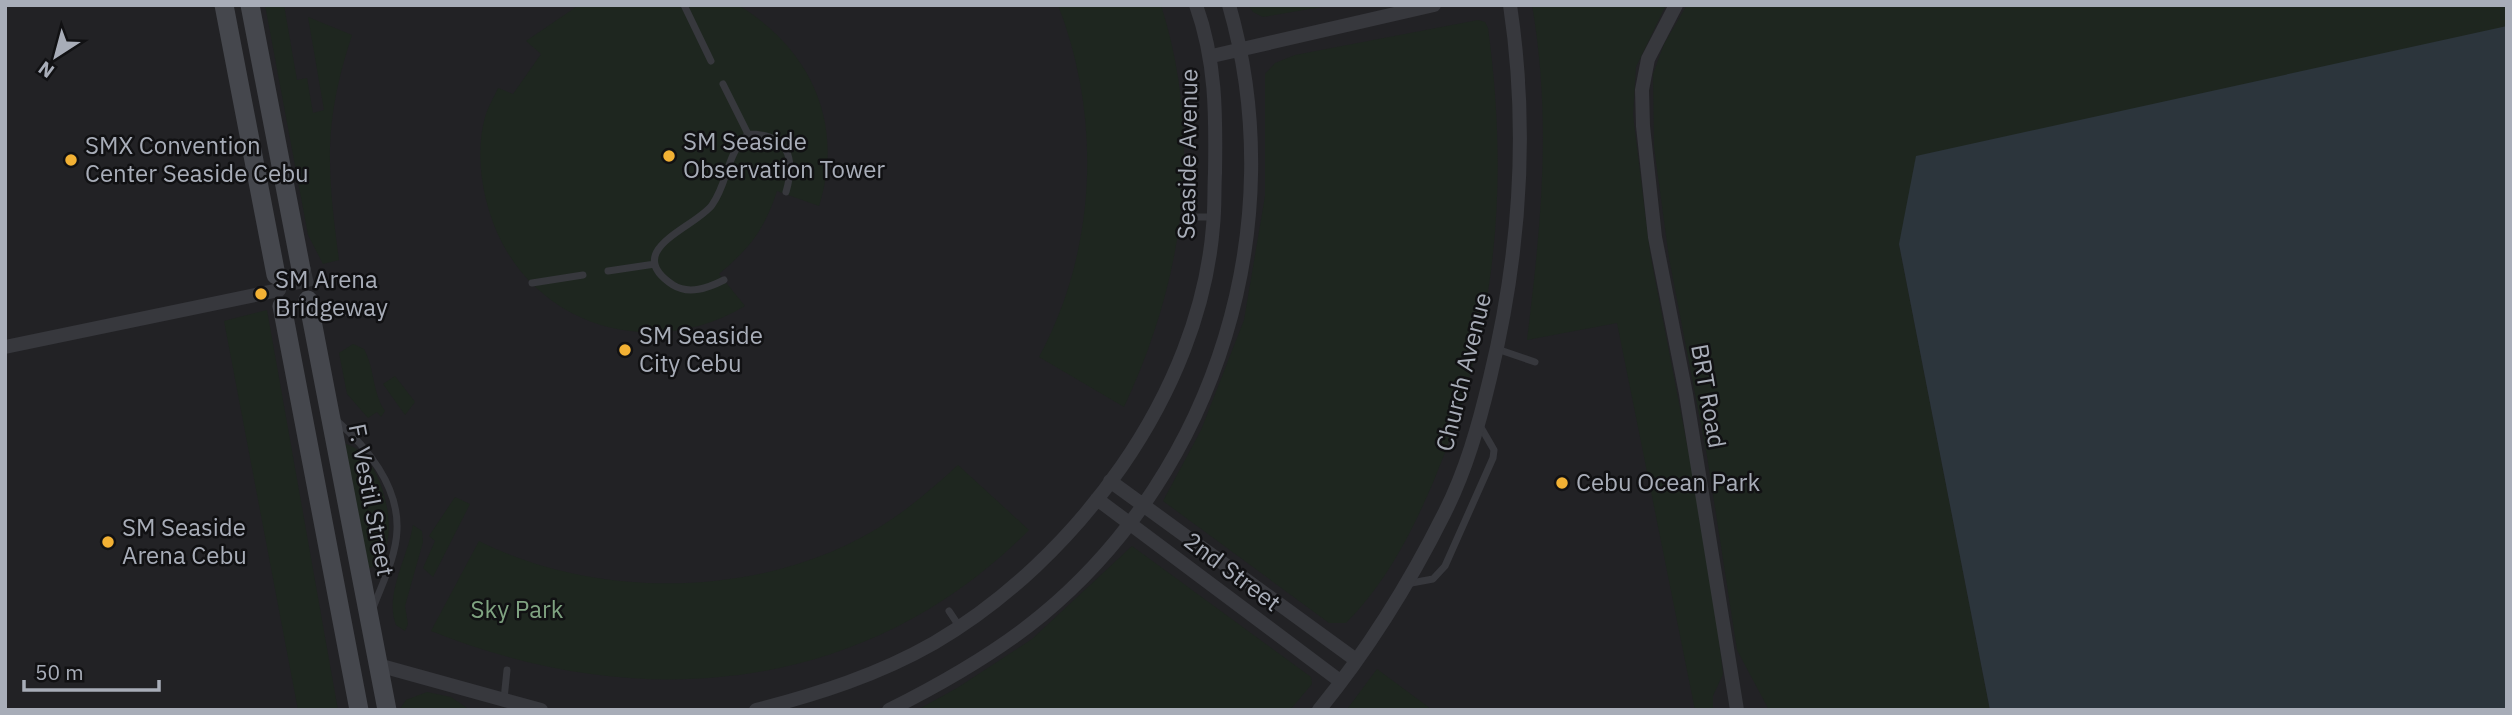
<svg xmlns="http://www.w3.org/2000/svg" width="2512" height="715" font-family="'IBM Plex Sans',sans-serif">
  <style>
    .built { fill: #222225 }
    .green { fill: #1e261f }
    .water { fill: #2c353c }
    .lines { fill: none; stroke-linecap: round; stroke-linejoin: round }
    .secondary-tunnel { stroke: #333438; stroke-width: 19; stroke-dasharray: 19 10; stroke-linecap: butt }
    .lane { stroke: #37383d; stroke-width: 7 }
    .street { stroke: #37383d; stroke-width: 14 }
    .secondary { stroke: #45474d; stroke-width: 19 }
    .poi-dot { fill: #f2b134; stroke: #111113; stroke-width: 2.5 }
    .labels { text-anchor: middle; stroke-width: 5; stroke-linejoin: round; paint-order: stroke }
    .poi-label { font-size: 24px; fill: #a8adb8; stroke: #111113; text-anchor: start }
    .street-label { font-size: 24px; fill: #a8adb8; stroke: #111113 }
    .park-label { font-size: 24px; fill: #7fa381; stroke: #111113 }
  </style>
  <rect width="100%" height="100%" fill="#161618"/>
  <path class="built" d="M 5,5 L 2507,5 L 2507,710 L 5,710 Z"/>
  <path class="green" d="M 265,5 L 284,5 L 297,80 L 307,78 L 313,113 L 324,110 L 308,17 L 352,35 C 323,124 327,169 339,260 L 323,264 L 308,235 Z
    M 579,5 L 738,5 C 811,49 845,124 819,206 L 777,191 C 764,230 751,247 719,274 L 745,306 C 646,365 520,322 488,207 C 480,179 477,146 485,117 C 488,107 494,97 498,88 L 513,94 L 541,54 L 526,41 Z
    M 1058,5 L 1161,5 C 1204,141 1184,279 1124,407 L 1039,357 C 1097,250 1102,118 1058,5 Z
    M 1248,5 L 1333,5 L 1263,17 L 1253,12 Z
    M 1532,5 L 1666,5 L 1636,67 L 1633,115 L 1650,253 L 1691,465 L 1717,625 L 1723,674 L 1713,696 L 1713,710 L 1695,710 L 1617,323 L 1527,340 C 1541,225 1552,121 1532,5 Z
    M 1687,5 L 2507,5 L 2507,40 L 1899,244 L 1990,710 L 1769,710 L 1737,650 L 1707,456 L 1669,258 L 1654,147 L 1653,74 L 1664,44 Z
    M 1478,20 L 1485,22 L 1488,28 C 1510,189 1496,334 1432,485 C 1410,536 1385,584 1346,623 L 1329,623 L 1163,501 L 1201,430 L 1244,320 L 1265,196 L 1265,74 L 1275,63 L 1295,55 Z
    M 267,310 L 338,710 L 298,710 L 224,321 Z
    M 353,344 L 364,349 C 375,369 372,392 385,411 L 381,417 L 377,412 L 368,418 L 347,394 L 339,353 Z
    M 395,376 L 415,402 L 405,415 L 383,384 Z
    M 345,444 C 383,451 409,552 368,569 Z
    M 958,465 L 1029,530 C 865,695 641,715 431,631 L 479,541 C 602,603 777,598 892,519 C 916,503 937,484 958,465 Z
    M 455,497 L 470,504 L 433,577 L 423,568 L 435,541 L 429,536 Z
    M 413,525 L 422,531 L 423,542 L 405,606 L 408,624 L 405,631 L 396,625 C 384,595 408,557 413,525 Z
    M 1132,546 L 1311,677 L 1312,684 L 1290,710 L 917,710 L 957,688 L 1032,639 Z
    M 1377,669 L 1431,709 L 1432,710 L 1350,710 L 1348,708 Z
    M 427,692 L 451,697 L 470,710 L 399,710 L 406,700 Z"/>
  <path class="water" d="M 2507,26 L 2507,710 L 1990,710 L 1899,244 L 1916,156 Z"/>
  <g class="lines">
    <path class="secondary-tunnel" d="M 301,269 L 308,300"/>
    <path class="lane" d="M 684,5 L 711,61
      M 723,84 L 748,134
      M 1195,217 L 1214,217
      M 608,271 L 655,264
      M 724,280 C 708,288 689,295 673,285 C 620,250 695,228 712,205 C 729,181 725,156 748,134 C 788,134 796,157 786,192
      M 532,283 L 583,275
      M 312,317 L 360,310
      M 1497,349 L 1535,362
      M 336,420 C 367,447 399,486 397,530 C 396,557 382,584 373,608
      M 1406,584 L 1433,579 L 1445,566 L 1493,458 L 1494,450 L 1479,424
      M 949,611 L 959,626
      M 504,699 L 507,670"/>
    <path class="street" d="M 1676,5 L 1648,59 L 1642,90 L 1643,126 L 1655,237 L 1686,394 L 1737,710
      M 1212,56 L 1434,5
      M 5,347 L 279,290
      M 1110,481 L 1356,660
      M 1097,499 L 1340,681
      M 378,665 L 541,710
      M 756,710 C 818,694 878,675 934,643 C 1076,560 1200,393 1213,226 C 1215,208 1214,190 1215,173 C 1216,114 1216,61 1196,5
      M 889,710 C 943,683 996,653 1042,615 C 1218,469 1292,223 1229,5
      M 1319,710 C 1367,651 1410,582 1444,514 C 1466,471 1479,424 1490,378 C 1520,255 1529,131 1510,5"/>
    <path class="secondary" d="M 224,5 L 276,275
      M 250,5 L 301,269
      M 308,300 L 387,710
      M 282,306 L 359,710"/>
  </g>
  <g class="poi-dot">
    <circle cx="669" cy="156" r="7"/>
    <circle cx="71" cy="160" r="7"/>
    <circle cx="261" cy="294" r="7"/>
    <circle cx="625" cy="350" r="7"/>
    <circle cx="1562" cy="483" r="7"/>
    <circle cx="108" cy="542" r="7"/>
  </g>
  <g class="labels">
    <g class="poi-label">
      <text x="683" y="150">SM Seaside<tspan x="683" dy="28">Observation Tower</tspan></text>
      <text x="85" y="154">SMX Convention<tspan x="85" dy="28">Center Seaside Cebu</tspan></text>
      <text x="275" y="288">SM Arena<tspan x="275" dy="28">Bridgeway</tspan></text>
      <text x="639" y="344">SM Seaside<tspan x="639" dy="28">City Cebu</tspan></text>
      <text x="1576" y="491">Cebu Ocean Park</text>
      <text x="122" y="536">SM Seaside<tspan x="122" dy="28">Arena Cebu</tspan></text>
    </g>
    <g class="street-label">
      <text transform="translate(1188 154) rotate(-89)" y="8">Seaside Avenue</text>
      <text transform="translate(1464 372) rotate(-76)" y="8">Church Avenue</text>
      <text transform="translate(1708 396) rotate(80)" y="8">BRT Road</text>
      <text transform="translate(371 500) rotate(79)" y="8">F. Vestil Street</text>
      <text transform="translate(1232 572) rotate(37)" y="8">2nd Street</text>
    </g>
    <g class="park-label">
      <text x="517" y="618">Sky Park</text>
    </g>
  </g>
  <rect width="2512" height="715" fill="none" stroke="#a8adb8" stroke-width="14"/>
  <g transform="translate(56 56) rotate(216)" stroke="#111113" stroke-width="5" paint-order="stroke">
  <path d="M0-5L12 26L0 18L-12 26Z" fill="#a8adb8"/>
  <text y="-10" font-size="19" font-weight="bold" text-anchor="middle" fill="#a8adb8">N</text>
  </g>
  <path d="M24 680v10h135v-10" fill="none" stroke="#a8adb8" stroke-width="3.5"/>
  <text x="35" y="680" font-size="21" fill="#a8adb8" stroke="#111113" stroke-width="5" paint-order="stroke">50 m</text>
</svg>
